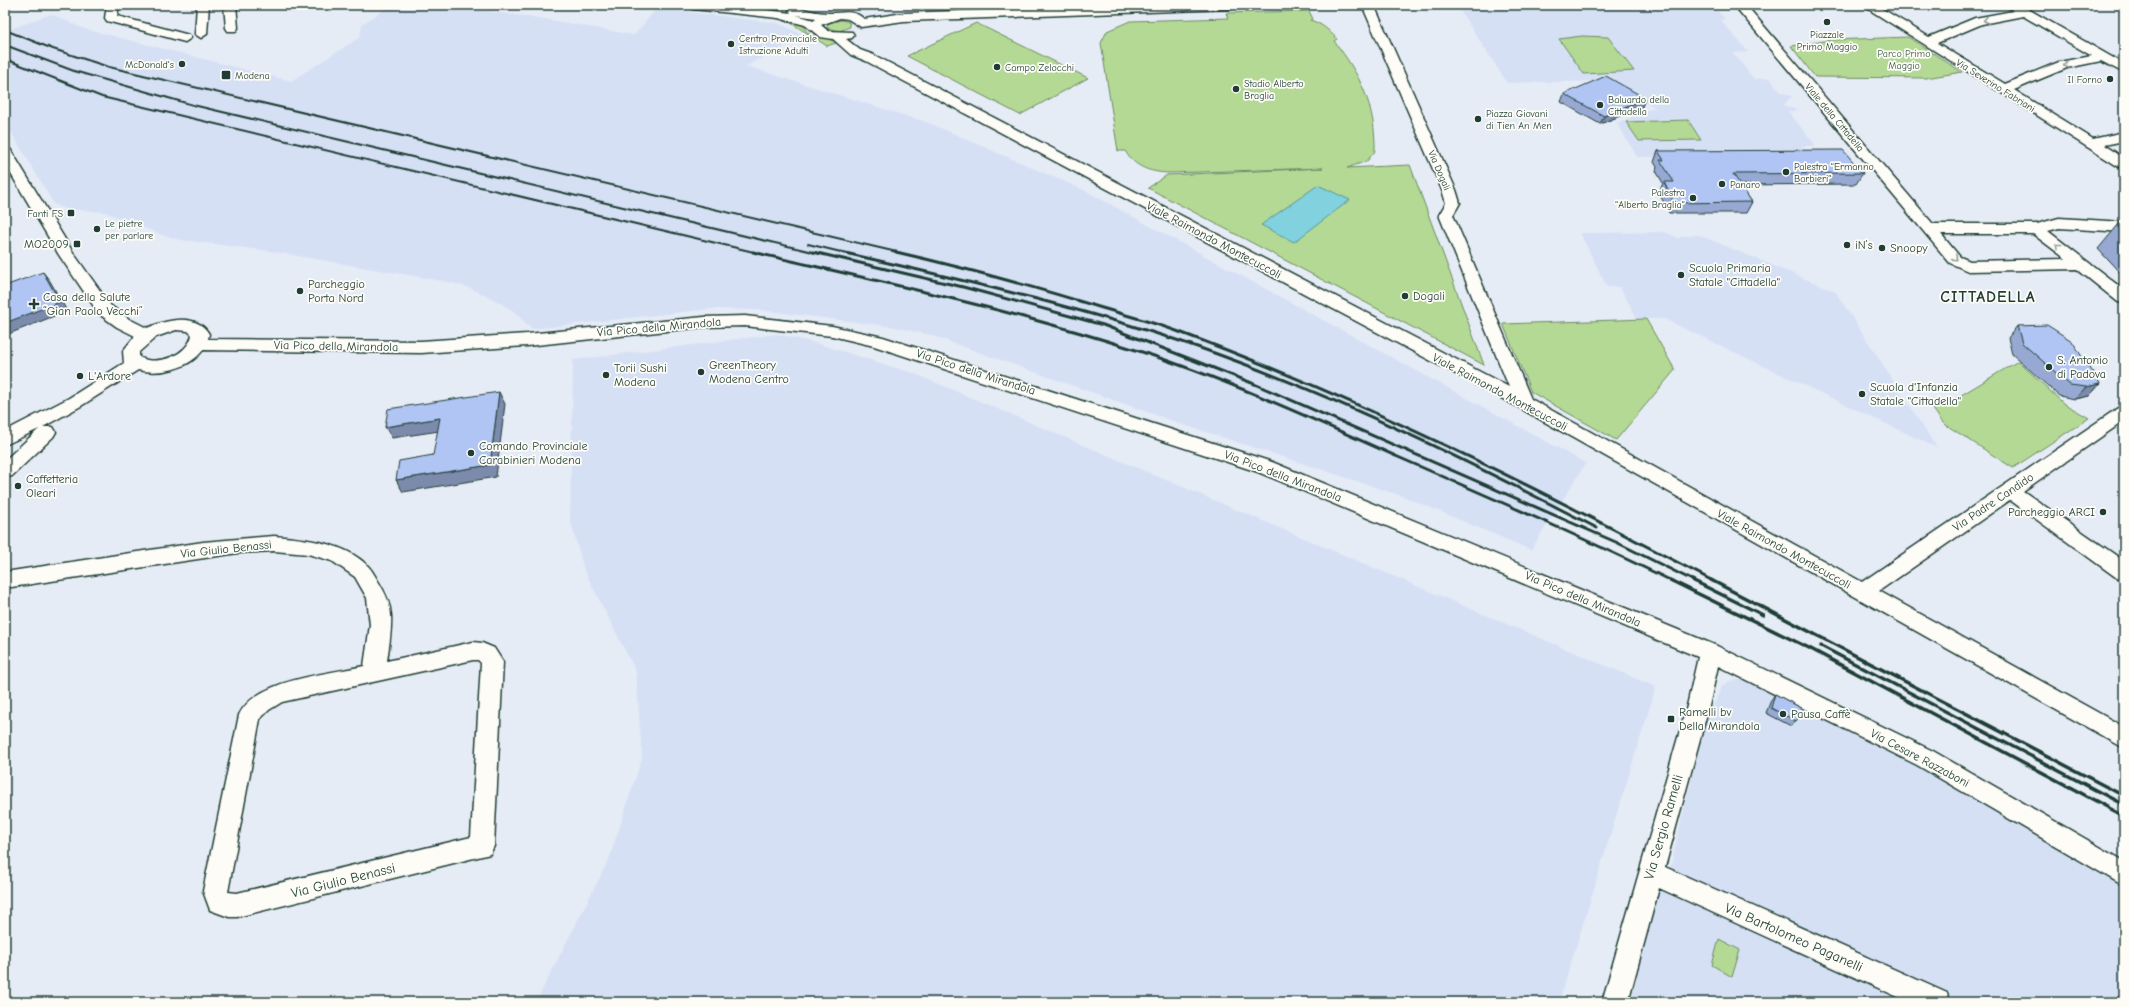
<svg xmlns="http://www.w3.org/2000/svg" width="2129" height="1007" font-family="'Comic Neue',sans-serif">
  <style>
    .built { fill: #d6e0f5 }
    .green { fill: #b4d994; stroke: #6a8b64 }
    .water { fill: #81d1de; stroke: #5a969a }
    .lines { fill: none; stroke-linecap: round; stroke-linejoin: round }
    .minor-casing { stroke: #1f3d34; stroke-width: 3 }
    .minor { fill: #fdfcf7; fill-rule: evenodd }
    .rail-far2 { stroke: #1f3d34; stroke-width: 2 }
    .rail-far1 { stroke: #1f3d34; stroke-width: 3 }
    .rail { stroke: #1f3d34; stroke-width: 3.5 }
    .wall { fill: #97a9d2; stroke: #1f3d34 }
    .shaded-wall { fill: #7b8aab; stroke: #1f3d34 }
    .building { fill: #b0c5f4; stroke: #1f3d34 }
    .oneway { stroke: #8e9c96 }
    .poi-dot { fill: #1f3d34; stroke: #fdfcf7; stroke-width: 1.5 }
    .labels { text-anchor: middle; stroke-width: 3.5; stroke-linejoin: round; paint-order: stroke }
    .far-poi-label { font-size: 10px; fill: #1f3d34; stroke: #fdfcf7; text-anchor: start }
    .far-park-label { font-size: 10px; fill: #3d5c47; stroke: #fdfcf7 }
    .far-street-label { font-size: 10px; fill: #1f3d34; stroke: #fdfcf7 }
    .street-label { font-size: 12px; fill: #1f3d34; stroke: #fdfcf7 }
    .poi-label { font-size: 12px; fill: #1f3d34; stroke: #fdfcf7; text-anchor: start }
    .near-street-label { font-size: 14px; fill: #1f3d34; stroke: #fdfcf7 }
    .district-label { font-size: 16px; font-weight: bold; letter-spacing: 1px; fill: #1f3d34; stroke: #fdfcf7 }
  </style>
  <rect width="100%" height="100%" fill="#e6ecf6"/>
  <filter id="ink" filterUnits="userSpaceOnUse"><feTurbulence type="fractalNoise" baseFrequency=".025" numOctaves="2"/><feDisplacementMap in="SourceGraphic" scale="8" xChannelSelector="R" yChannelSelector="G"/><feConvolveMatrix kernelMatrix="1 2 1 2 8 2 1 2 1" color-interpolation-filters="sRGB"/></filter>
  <g filter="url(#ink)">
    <path class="built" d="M 391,5 L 441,5 L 539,18 L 634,35 L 657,8 L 778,23 L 805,36 L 746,66 L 929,123 L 1084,190 L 1586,463 L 1531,550 L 1405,497 L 1178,423 L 930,335 L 895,327 L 760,310 L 709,309 L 532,329 L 512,310 L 497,301 L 470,288 L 448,282 L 269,251 L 181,240 L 162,235 L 105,212 L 66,209 L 54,204 L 5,122 L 5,31 L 51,14 L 82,28 L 291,81 L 360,37 L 362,24 Z
      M 1603,5 L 1712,5 L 1725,19 L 1720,20 L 1749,52 L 1733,53 L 1754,79 L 1770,78 L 1781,92 L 1792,96 L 1784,105 L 1799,111 L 1788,111 L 1816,146 L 1802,146 L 1809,156 L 1637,157 L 1617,123 L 1655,107 L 1606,81 L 1507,83 L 1459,9 Z
      M 1665,232 L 1679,238 L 1682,236 L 1699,235 L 1835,291 L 1937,448 L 1664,319 L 1637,319 L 1620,287 L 1607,287 L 1580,233 Z
      M 777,334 L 816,343 L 913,373 L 1656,687 L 1559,1002 L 536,1002 L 609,859 L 642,758 L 636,672 L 584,570 L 570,519 L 573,360 Z
      M 1747,679 L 1901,753 L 2124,881 L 2124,1002 L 1631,1002 L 1654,901 L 1670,869 L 1704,725 L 1722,686 L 1729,681 Z"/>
    <path class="green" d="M 1309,11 L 1313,19 L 1310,20 C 1321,23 1329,30 1337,39 L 1334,41 C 1360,74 1376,107 1375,151 L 1367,161 L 1347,168 L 1410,165 L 1484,365 L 1148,188 L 1167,175 L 1323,168 L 1168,173 C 1149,172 1135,167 1125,151 L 1118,151 L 1101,43 L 1107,31 L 1130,21 L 1228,18 L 1226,13 Z
      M 793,19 L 803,24 C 806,40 827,35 836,43 L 827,46 L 791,23 L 782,20 Z
      M 841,20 L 849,22 L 850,27 L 839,31 L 827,28 L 828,23 Z
      M 976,23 L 1088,78 L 1020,115 L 907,56 Z
      M 1582,36 L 1608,37 L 1634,71 L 1584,74 L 1559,39 Z
      M 1908,37 L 1962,72 L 1926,78 L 1815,77 L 1791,46 L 1831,40 Z
      M 1688,120 L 1701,140 L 1639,141 L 1626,122 Z
      M 1646,319 L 1675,370 L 1616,440 L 1531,392 L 1503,324 Z
      M 2018,361 L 2063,403 L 2089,418 L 2013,468 L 1943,423 L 1933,409 L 1953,400 Z
      M 1719,939 L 1740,950 L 1732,977 L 1712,965 Z"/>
    <path class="water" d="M 1318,185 L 1350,200 L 1294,242 L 1261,225 Z"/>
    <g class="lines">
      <defs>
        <path id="minor" d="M 107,5 L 119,5 L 117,16 L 189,35 L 191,38 L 185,42 L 107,21 L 105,18 Z
          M 197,5 L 209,5 L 207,34 L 201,38 L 195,34 Z
          M 224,5 L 236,5 L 238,28 L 236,31 L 228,31 L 226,28 Z
          M 687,5 L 727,5 L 791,13 L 789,11 L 791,8 L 795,7 C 805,9 817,13 827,13 C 840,14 853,8 864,19 L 904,13 L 1133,5 L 1237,5 L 1231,9 L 904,21 L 861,27 L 848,19 L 840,18 L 821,25 L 828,31 L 852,32 L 854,35 L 852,38 L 846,39 L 860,50 L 874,55 L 1509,387 L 1439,215 L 1446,203 L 1442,190 L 1362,5 L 1374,5 L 1456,190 L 1460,203 L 1453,215 L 1531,399 L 1862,582 L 2118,408 L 2124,406 L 2124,421 L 2023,491 L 2124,561 L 2124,580 L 2117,578 L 2010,500 L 1879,591 L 2124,727 L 2124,748 L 1518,407 L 866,61 L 851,55 L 833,39 L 820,37 L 805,25 L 778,18 L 693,9 ZM 796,15 L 816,18 L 814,20 Z
          M 1734,5 L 1746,5 L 1933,224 L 2037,224 L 2059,218 L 2124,222 L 2124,232 L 2059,228 L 2048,231 L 2124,290 L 2124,303 L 2118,302 L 2077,269 L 1968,271 L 1950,263 ZM 1941,234 L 2033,234 L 2066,259 L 1970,261 L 1960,257 Z
          M 1862,5 L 1876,5 L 1929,37 L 1975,18 L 2013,11 L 2006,5 L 2021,5 L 2124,64 L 2124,73 L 2101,61 L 2067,68 L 2014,90 L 2093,139 L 2124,132 L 2124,141 L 2104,145 L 2124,158 L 2124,168 L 2119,167 ZM 2023,16 L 2092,56 L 2059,62 L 2005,84 L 1937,43 L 1982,24 Z
          M 5,148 L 10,149 L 12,152 L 74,254 L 111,306 L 129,319 L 147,328 C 167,320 196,312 209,334 L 208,339 L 421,341 L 527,334 L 704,317 L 745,316 L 832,326 L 883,337 L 1272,462 L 1717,646 L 1933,751 L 2124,861 L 2124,886 L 1917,765 L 1718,666 L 1709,706 L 1665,867 L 1947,993 L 1951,1002 L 1909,1002 L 1659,888 L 1628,1002 L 1602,1002 L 1687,706 L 1698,657 L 1258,472 L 874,346 L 832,336 L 745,326 L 704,327 L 527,346 L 421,353 L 203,350 C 189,369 160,375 138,370 L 81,406 L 43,427 L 53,427 L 56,432 L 53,437 L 12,476 L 5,478 L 5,460 L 39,429 L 5,445 L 5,431 L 69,398 L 124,363 L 123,351 L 135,336 L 117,327 L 99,314 L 59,255 L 5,164 ZM 176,330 L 188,331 L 192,335 C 188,355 157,367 139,357 L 139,352 L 156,337 Z
          M 274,536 C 306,539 344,542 368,566 C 372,570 375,576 378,581 C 385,592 390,602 391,615 C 392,630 389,646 387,661 L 473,642 L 482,643 L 494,648 L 503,662 L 494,846 L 490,854 L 237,917 L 229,917 L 210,910 L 203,891 L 239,715 C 256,679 328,674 364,666 L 370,625 L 367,598 L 355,577 L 332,561 L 308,554 L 274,551 L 238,553 L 5,588 L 5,572 L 203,542 ZM 473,660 L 478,660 L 481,663 L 471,837 L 237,893 L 228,892 L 260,719 L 269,710 L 282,702 Z"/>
      </defs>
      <use href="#minor" class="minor-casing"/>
      <use href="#minor" class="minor"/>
      <path class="rail-far2" d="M 5,30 L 53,49 L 109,67 L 901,253
        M 5,45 L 74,71 L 193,105 L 817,253
        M 5,59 L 102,97 L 758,253
        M 808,244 L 845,253"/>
      <path class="rail-far1" d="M 753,252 C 882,282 1013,310 1139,351 C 1228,380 1313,419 1398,457 C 1490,497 1582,537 1672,581
        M 813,252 L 963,287 L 1103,325 L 1252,383 L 1618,543 L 1694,581
        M 841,252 C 967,281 1094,310 1217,354 C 1348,401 1473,464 1597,528
        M 896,252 C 966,268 1034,287 1102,308 C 1129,316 1156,323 1182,333 C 1366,401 1540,490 1713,581"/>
      <path class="rail" d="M 1670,580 L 1809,648 L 2124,816
        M 1692,580 L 1763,615
        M 1711,580 L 2124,796
        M 1821,646 L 2124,805"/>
    </g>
    <path class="wall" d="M 1564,94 L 1642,107 L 1600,124 L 1561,102 Z
      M 1658,151 L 1863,173 L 1856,184 L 1740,185 L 1752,202 L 1746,213 L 1669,213 L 1659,193 L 1663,183 L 1656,171 L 1657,167 L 1654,162 Z
      M 2123,219 L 2124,219 L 2124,273 L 2120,273 L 2098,249 Z
      M 2017,326 L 2091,371 L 2100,384 L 2089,396 L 2075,399 L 2059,396 L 2012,354 L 2008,338 Z
      M 1775,694 L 1805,710 L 1791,726 L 1766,713 L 1771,700 Z"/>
    <path class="shaded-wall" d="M 1645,98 L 1642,107 L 1600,124 L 1604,116 Z
      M 43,272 L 50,281 L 67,311 L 6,335 L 5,334 L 5,323 Z
      M 2100,384 L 2089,396 L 2075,399 L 2086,387 Z
      M 499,392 L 505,404 L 496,477 L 403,492 L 396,480 L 490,465 Z
      M 440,418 L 446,430 L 392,438 L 385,427 Z"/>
    <path class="building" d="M 1606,76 L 1645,98 L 1604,116 L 1564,94 Z
      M 1843,150 L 1863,173 L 1733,174 L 1752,202 L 1674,203 L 1664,182 L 1674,182 L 1660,160 L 1664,160 L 1658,151 Z
      M 43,272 L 60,302 L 5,323 L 5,286 Z
      M 2047,325 L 2072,341 L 2091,371 L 2094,372 L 2100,384 L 2086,387 L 2070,385 L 2022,343 L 2017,326 Z
      M 499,392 L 490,465 L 396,480 L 399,461 L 433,455 L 440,418 L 385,427 L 388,409 Z
      M 1775,694 L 1805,710 L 1796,721 L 1771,708 Z"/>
    <defs><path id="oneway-chevron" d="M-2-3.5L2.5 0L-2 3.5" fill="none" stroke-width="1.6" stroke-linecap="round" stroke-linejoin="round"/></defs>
    <g class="oneway">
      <use href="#oneway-chevron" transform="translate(1986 20) rotate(169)"/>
      <use href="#oneway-chevron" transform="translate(2066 65) rotate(165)"/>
      <use href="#oneway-chevron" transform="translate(2058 246) rotate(-141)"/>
      <use href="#oneway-chevron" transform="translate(1955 258) rotate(43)"/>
    </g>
  </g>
  <g class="poi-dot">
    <circle cx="1827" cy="22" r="4"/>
    <circle cx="731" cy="44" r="4"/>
    <circle cx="182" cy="64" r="4"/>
    <circle cx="997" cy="67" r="4"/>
    <rect x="221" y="70" width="10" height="10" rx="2"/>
    <circle cx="2110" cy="79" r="4"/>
    <circle cx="1236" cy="89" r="4"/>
    <circle cx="1600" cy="105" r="4"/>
    <circle cx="1478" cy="119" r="4"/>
    <circle cx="1786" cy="172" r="4"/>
    <circle cx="1722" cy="184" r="4"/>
    <circle cx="1693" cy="198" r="4"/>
    <rect x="67" y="209" width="8" height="8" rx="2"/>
    <circle cx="97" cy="229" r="4"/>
    <rect x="73" y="240" width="8" height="8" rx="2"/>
    <circle cx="1847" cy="245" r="4"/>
    <circle cx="1882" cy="248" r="4"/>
    <circle cx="1681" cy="275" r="4"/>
    <circle cx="300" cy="291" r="4"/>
    <circle cx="1405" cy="296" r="4"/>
    <path d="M32 298h4v4h4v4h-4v4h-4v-4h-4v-4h4z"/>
    <circle cx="2049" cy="367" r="4"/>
    <circle cx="701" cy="372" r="4"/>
    <circle cx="606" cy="375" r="4"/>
    <circle cx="80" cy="376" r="4"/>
    <circle cx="1862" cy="394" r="4"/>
    <circle cx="471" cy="453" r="4"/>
    <circle cx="18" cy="486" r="4"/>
    <circle cx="2103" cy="512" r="4"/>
    <circle cx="1783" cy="714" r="4"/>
    <rect x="1667" y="715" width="8" height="8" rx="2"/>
  </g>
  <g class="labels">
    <g class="far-poi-label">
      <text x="1827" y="38" text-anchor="middle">Piazzale<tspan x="1827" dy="12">Primo Maggio</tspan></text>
      <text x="739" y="42">Centro Provinciale<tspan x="739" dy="12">Istruzione Adulti</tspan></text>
      <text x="174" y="68" text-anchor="end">McDonald's</text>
      <text x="1005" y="71">Campo Zelocchi</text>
      <text x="235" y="79">Modena</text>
      <text x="2102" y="83" text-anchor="end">Il Forno</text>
      <text x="1244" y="87">Stadio Alberto<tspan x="1244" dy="12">Braglia</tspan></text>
      <text x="1608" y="103">Baluardo della<tspan x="1608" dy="12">Cittadella</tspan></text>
      <text x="1486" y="117">Piazza Giovani<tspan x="1486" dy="12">di Tien An Men</tspan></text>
      <text x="1794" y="170">Palestra “Ermanno<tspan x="1794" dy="12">Barbieri”</tspan></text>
      <text x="1730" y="188">Panaro</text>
      <text x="1685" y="196" text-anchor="end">Palestra<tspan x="1685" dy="12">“Alberto Braglia”</tspan></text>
      <text x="63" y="217" text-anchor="end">Fanti FS</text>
      <text x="105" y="227">Le pietre<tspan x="105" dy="12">per parlare</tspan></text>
    </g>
    <g class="far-park-label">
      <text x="1904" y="57">Parco Primo<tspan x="1904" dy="12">Maggio</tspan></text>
    </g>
    <g class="far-street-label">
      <text transform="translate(1996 85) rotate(32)" y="4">Via Severino Fabriani</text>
      <text transform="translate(1835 117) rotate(50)" y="4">Viale della Cittadella</text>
      <text transform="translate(1440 170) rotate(67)" y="4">Via Dogali</text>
    </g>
    <g class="street-label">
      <text transform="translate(1214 240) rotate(28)" y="4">Viale Raimondo Montecuccoli</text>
      <text transform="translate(659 327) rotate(-5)" y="4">Via Pico della Mirandola</text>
      <text transform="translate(336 346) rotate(1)" y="4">Via Pico della Mirandola</text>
      <text transform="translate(976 372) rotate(18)" y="4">Via Pico della Mirandola</text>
      <text transform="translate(1500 392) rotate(28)" y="4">Viale Raimondo Montecuccoli</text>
      <text transform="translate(1283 476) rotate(21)" y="4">Via Pico della Mirandola</text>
      <text transform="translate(1993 502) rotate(-34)" y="4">Via Padre Candido</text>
      <text transform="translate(226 549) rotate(-6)" y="4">Via Giulio Benassi</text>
      <text transform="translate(1784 549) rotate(29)" y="4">Viale Raimondo Montecuccoli</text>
      <text transform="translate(1583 599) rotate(23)" y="4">Via Pico della Mirandola</text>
      <text transform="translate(1920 758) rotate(28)" y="4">Via Cesare Razzaboni</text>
    </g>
    <g class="poi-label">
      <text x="69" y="248" text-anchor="end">MO2009</text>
      <text x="1855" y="249">iN’s</text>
      <text x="1890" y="252">Snoopy</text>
      <text x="1689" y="272">Scuola Primaria<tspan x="1689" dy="14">Statale "Cittadella"</tspan></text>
      <text x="308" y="288">Parcheggio<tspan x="308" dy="14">Porta Nord</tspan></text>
      <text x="1413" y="300">Dogali</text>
      <text x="43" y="301">Casa della Salute<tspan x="43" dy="14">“Gian Paolo Vecchi”</tspan></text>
      <text x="2057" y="364">S. Antonio<tspan x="2057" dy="14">di Padova</tspan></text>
      <text x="709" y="369">GreenTheory<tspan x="709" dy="14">Modena Centro</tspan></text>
      <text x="614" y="372">Torii Sushi<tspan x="614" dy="14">Modena</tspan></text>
      <text x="88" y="380">L'Ardore</text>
      <text x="1870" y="391">Scuola d'Infanzia<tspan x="1870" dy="14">Statale "Cittadella"</tspan></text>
      <text x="479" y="450">Comando Provinciale<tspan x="479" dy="14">Carabinieri Modena</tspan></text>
      <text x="26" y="483">Caffetteria<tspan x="26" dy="14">Oleari</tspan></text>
      <text x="2095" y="516" text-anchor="end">Parcheggio ARCI</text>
      <text x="1679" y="716">Ramelli bv<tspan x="1679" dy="14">Della Mirandola</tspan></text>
      <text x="1791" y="718">Pausa Caffè</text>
    </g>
    <g class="near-street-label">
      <text transform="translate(1663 827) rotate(-74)" y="5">Via Sergio Ramelli</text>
      <text transform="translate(343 880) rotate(-14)" y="5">Via Giulio Benassi</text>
      <text transform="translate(1794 937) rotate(24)" y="5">Via Bartolomeo Paganelli</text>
    </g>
    <g class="district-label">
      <text x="1988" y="302">CITTADELLA</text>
    </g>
  </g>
  <rect width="2129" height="1007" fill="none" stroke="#fdfcf7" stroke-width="20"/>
  <rect x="10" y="10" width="2109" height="987" fill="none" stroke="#1f3d34" stroke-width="1.5" filter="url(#ink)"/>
</svg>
